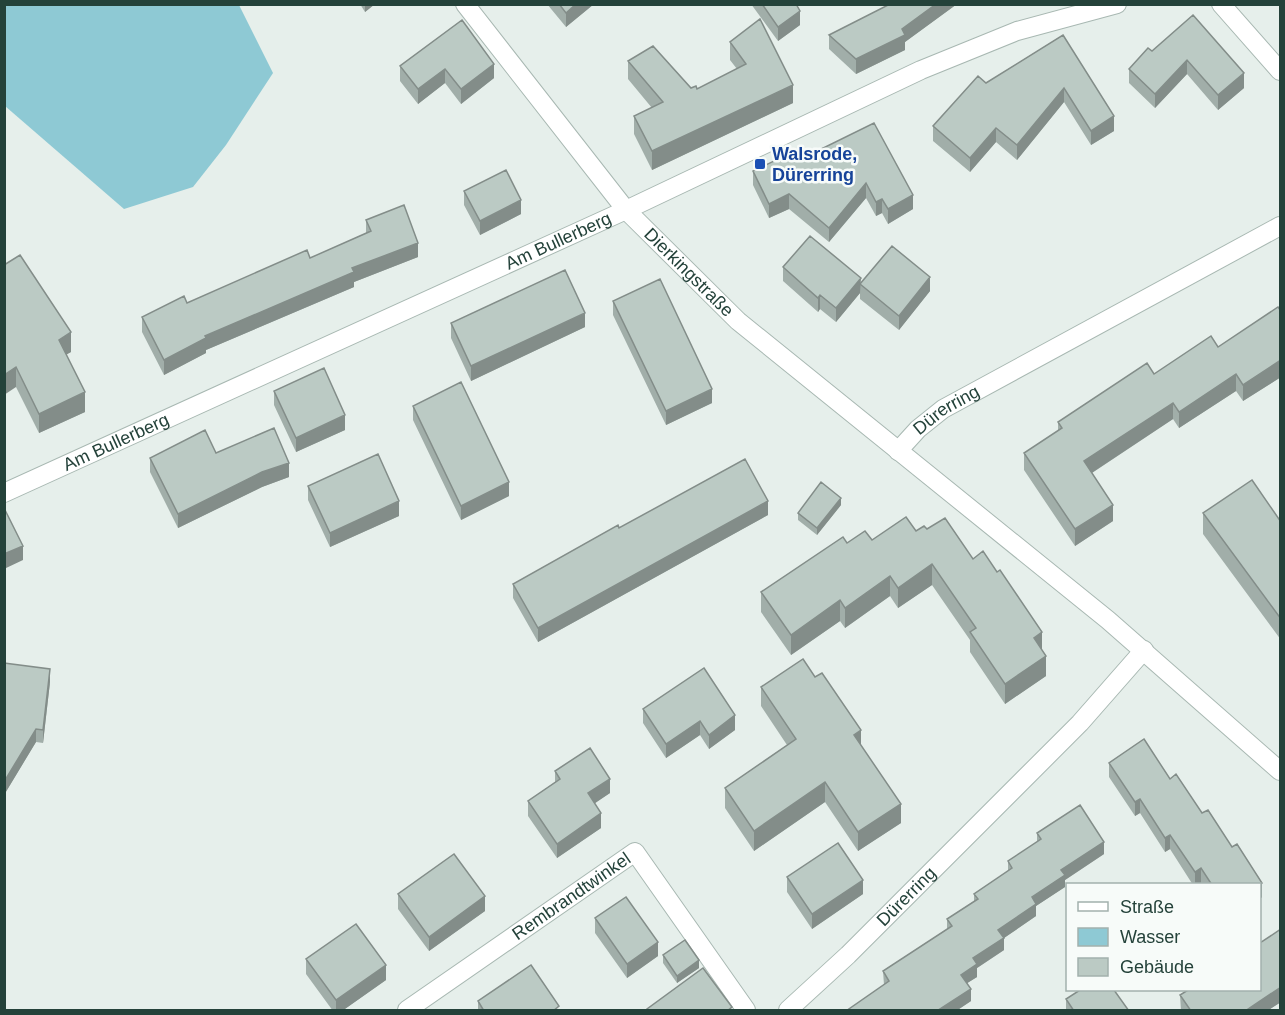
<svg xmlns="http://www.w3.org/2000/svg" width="1285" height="1015" font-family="Arial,sans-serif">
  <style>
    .water { fill: #8ec9d4 }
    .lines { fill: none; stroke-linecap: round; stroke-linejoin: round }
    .street-casing { stroke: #a8b8b2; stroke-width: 20 }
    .street { stroke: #fff; stroke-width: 18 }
    .wall { fill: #a1aea9 }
    .shaded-wall { fill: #838d89 }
    .building { fill: #bbcac4; stroke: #838d89; stroke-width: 1.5 }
    .transit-dot { fill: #1a4fb4; stroke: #f7fbf9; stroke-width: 2 }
    .labels { text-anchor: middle; stroke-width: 5; stroke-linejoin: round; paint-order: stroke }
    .transit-label { font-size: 18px; font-weight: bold; fill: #164399; stroke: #f7fbf9; text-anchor: start }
    .street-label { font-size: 18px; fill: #24423a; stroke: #f7fbf9 }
  </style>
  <rect width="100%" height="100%" fill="#e6efeb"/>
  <path class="water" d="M 5,4 L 239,5 L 273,73 L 226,145 L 193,187 L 124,209 L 5,106 Z"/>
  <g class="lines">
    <defs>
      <g id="street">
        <path id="s1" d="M 465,4 L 626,210 L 738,321 L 1108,620 L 1280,771"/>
        <path d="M 1221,4 L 1280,71"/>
        <path id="s2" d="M 898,451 L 918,429 L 943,409 L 1280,226"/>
        <path id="s3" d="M 4,493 L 626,210 L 921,70 L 1017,31 L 1117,4"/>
        <path id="s4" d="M 407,1010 L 635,852 L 746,1010"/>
        <path id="s5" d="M 788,1010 L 848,955 L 1080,723 L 1144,650"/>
      </g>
    </defs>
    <use href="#street" class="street-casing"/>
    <use href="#street" class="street"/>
  </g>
  <path class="wall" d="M 360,4 L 375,4 L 365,12 Z
    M 547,4 L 594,4 L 566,27 Z
    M 751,4 L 796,4 L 800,25 L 778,41 Z
    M 890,4 L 957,4 L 905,42 L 905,50 L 856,74 L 829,49 L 829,35 Z
    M 1193,15 L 1244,88 L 1218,110 L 1187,74 L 1155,108 L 1129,83 L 1129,69 L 1152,51 Z
    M 462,20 L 494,78 L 461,104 L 445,83 L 418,104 L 400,81 L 400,66 Z
    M 1063,35 L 1114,131 L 1091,145 L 1064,102 L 1017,160 L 996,142 L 970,172 L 933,141 L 933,126 L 986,83 Z
    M 730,42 L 793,103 L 652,170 L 634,134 L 634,116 L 652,108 L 628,79 L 628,61 L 691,88 L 697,89 L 737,69 L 730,60 Z
    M 874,123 L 913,209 L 888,224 L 882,213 L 876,216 L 866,198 L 829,242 L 789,209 L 769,218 L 753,185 L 753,171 L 799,160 Z
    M 464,191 L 521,214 L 480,235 L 464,205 Z
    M 366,220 L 418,257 L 354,282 L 354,287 L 206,350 L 206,353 L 164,375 L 142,332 L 142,317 L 187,303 L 310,258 L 366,233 Z
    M 4,265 L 71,352 L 66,354 L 85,412 L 39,433 L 16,387 Z
    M 783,267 L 861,284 L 930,291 L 899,330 L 860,299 L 860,293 L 836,322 L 820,309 L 818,312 L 783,281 Z
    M 613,301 L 712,403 L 666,425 L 613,315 Z
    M 1281,311 L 1281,377 L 1243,401 L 1236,391 L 1179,428 L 1173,419 L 1092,473 L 1113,521 L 1075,546 L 1024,470 L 1024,453 L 1058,431 L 1058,422 L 1154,374 L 1218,347 Z
    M 451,323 L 585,327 L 471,381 L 451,338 Z
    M 274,391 L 345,430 L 296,452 L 274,405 Z
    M 413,406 L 509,496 L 461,520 L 413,420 Z
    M 216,453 L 289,477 L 262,487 L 178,528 L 150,472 L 150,458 Z
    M 308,486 L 399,516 L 330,547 L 308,500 Z
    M 841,505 L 817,535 L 798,520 L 798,513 Z
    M 1203,513 L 1281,522 L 1281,640 L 1203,534 Z
    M 768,515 L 538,642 L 513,598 L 513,584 L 619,528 Z
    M 927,529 L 973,559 L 1042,651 L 1046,676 L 1005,704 L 970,652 L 970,640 L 932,585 L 898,608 L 890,596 L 845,628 L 840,621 L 791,655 L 761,612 L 761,592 L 847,543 L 872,540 Z
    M 50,682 L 43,743 L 36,742 L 4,795 Z
    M 761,687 L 861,745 L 901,823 L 858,851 L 825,802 L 754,851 L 725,808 L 725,788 L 787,745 L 761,706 Z
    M 643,709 L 735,730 L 709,749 L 700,735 L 666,758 L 643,723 Z
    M 1144,739 L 1170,779 L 1176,774 L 1202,813 L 1208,810 L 1232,847 L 1237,844 L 1262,883 L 1262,897 L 1260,899 L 1260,885 L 1202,885 L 1201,883 L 1198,885 L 1193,885 L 1170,849 L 1165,852 L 1140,813 L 1135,816 L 1109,777 L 1109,763 Z
    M 555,771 L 610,793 L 594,803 L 601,828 L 557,858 L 528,816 L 528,801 L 555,782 Z
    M 1037,833 L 1104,854 L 1065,880 L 1065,887 L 1036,906 L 1036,916 L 1004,938 L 1004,950 L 977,968 L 977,977 L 967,983 L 971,1001 L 956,1011 L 846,1011 L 884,985 L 883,971 L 947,929 L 947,919 L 974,901 L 974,894 L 1008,871 L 1008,861 L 1037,842 Z
    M 787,877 L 863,894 L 812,929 L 787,892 Z
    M 398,894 L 485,911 L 429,951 L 398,909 Z
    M 595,918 L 658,956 L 627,978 L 595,933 Z
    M 1281,929 L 1281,1002 L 1267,1011 L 1181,1011 L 1180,995 Z
    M 663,955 L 699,968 L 677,983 L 663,963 Z
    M 306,959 L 386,980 L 342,1011 L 333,1011 L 306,974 Z
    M 1066,999 L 1129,1011 L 1066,1011 Z
    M 478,1001 L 484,1011 L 478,1011 Z"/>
  <path class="shaded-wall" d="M 365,4 L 375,4 L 365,12 Z
    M 576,4 L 594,4 L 566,27 L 566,13 Z
    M 936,4 L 957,4 L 905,42 L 905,50 L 856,74 L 856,59 L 902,29 Z
    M 800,11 L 800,25 L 778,41 L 778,27 Z
    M 1187,60 L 1187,74 L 1155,108 L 1155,94 Z
    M 494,64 L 494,78 L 461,104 L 461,89 Z
    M 445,69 L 445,83 L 418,104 L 418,89 Z
    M 1244,73 L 1244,88 L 1218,110 L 1218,95 Z
    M 793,85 L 793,103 L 652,170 L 652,151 Z
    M 1064,88 L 1064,102 L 1017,160 L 1017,145 Z
    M 1114,116 L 1114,131 L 1091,145 L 1091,131 Z
    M 996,128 L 996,142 L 970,172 L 970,158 Z
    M 866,183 L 866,198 L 829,242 L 829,228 Z
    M 789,194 L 789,209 L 769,218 L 769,204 Z
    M 913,195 L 913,209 L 888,224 L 888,209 Z
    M 882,199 L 882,213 L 876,216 L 876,202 Z
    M 521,200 L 521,214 L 480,235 L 480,221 Z
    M 418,243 L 418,257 L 354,282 L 354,287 L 206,350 L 206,353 L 164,375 L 164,360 L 205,336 L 352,268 Z
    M 930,277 L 930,291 L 899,330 L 899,316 Z
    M 861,278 L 860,293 L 836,322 L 836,308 Z
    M 820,295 L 820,309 L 818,312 L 818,298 Z
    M 585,313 L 585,327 L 471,381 L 471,366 Z
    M 71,332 L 71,352 L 59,359 L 59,340 Z
    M 1281,360 L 1281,377 L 1243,401 L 1243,385 Z
    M 16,367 L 16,387 L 4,395 L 4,375 Z
    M 1236,374 L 1236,391 L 1179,428 L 1179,412 Z
    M 712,389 L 712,403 L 666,425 L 666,411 Z
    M 85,392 L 85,412 L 39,433 L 39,414 Z
    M 1173,403 L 1173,419 L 1084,478 L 1084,461 Z
    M 345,415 L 345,430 L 296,452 L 296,438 Z
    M 289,463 L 289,477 L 262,487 L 178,528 L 178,514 L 262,472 Z
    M 509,482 L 509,496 L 461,520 L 461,506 Z
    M 841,498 L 841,505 L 817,535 L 817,528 Z
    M 399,501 L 399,516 L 330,547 L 330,533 Z
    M 768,501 L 768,515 L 538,642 L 538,628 Z
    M 1113,505 L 1113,521 L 1075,546 L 1075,529 Z
    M 23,546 L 23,560 L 4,569 L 4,554 Z
    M 932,564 L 932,585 L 898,608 L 898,588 Z
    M 890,576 L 890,596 L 845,628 L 845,608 Z
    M 840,600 L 840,621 L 791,655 L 791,635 Z
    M 1042,632 L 1042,653 L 1034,638 Z
    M 1046,656 L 1046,676 L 1005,704 L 1005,684 Z
    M 50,669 L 50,682 L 43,743 L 43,730 Z
    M 735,715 L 735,730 L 709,749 L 709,735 Z
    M 700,721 L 700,735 L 666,758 L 666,744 Z
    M 36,729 L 36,742 L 4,795 L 4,782 Z
    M 861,730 L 861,750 L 854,735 Z
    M 610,779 L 610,793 L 588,808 L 588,793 Z
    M 825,782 L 825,802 L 754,851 L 754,831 Z
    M 1140,799 L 1140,813 L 1135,816 L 1135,802 Z
    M 901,804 L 901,823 L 858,851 L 858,832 Z
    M 601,813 L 601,828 L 557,858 L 557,844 Z
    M 1170,835 L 1170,849 L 1165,852 L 1165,838 Z
    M 1104,842 L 1104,854 L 1065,880 L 1065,887 L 1036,906 L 1036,916 L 1004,938 L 1004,950 L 977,968 L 977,977 L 961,987 L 961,975 L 973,958 L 998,930 L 1061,870 Z
    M 1201,868 L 1201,883 L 1198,885 L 1195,885 L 1195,872 Z
    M 863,880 L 863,894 L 812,929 L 812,914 Z
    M 1262,883 L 1262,897 L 1260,899 L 1259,885 Z
    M 485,896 L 485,911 L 429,951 L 429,937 Z
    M 658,942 L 658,956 L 627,978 L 627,964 Z
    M 699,960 L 699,968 L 677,983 L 677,976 Z
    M 386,965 L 386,980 L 342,1011 L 336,1011 L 336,1000 Z
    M 1281,987 L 1281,1002 L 1267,1011 L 1245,1011 Z
    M 971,989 L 971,1001 L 956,1011 L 937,1011 Z"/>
  <path class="building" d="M 559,4 L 576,4 L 566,13 Z
    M 762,4 L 796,4 L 800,11 L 778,27 Z
    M 890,4 L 936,4 L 902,29 L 905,35 L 856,59 L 829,35 Z
    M 1193,15 L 1244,73 L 1218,95 L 1187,60 L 1155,94 L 1129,69 L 1148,48 L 1152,51 Z
    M 760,19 L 793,85 L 652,151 L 634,116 L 663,102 L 628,61 L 653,46 L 691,88 L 696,86 L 697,89 L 746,64 L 730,42 Z
    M 462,20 L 494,64 L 461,89 L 445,69 L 418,89 L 400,66 Z
    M 1063,35 L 1114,116 L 1091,131 L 1064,88 L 1017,145 L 996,128 L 970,158 L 933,126 L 978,76 L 986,83 Z
    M 874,123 L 913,195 L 888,209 L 882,199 L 876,202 L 866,183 L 829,228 L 789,194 L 769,204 L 753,171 L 795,151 L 799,160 Z
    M 506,170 L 521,200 L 480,221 L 464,191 Z
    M 404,205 L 418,243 L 352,268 L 354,272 L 205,336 L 206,338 L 164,360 L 142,317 L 184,296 L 187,303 L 307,250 L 310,258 L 371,231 L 366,220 Z
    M 810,236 L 861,278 L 836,308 L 820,295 L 818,298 L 783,267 Z
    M 892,246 L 930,277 L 899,316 L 860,284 Z
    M 20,255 L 71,332 L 59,340 L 85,392 L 39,414 L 16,367 L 4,375 L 4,265 Z
    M 565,270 L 585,313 L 471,366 L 451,323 Z
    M 660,279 L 712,389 L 666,411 L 613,301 Z
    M 1278,307 L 1281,311 L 1281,360 L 1243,385 L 1236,374 L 1179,412 L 1173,403 L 1084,461 L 1113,505 L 1075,529 L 1024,453 L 1062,428 L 1058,422 L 1147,363 L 1154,374 L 1211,336 L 1218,347 Z
    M 324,368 L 345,415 L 296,438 L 274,391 Z
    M 461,382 L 509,482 L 461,506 L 413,406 Z
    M 274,428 L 289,463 L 262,472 L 178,514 L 150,458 L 205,430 L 216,453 Z
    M 378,454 L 399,501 L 330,533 L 308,486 Z
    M 745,459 L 768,501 L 538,628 L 513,584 L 618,525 L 619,528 Z
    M 1252,480 L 1281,522 L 1281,619 L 1203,513 Z
    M 821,482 L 841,498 L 817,528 L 798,513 Z
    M 4,508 L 23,546 L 4,554 Z
    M 906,517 L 916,531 L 924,526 L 927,529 L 945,518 L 973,559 L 983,551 L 997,572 L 1000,570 L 1042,632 L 1034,638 L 1046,656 L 1005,684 L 970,632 L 976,628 L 932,564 L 898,588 L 890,576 L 845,608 L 840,600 L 791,635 L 761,592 L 843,537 L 847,543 L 865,531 L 872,540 Z
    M 803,659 L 815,677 L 822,673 L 861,730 L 854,735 L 901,804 L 858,832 L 825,782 L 754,831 L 725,788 L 796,739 L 761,687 Z
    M 4,663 L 50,669 L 43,730 L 36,729 L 4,782 Z
    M 704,668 L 735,715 L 709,735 L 700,721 L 666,744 L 643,709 Z
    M 1144,739 L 1170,779 L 1176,774 L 1202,813 L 1208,810 L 1232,847 L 1237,844 L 1262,883 L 1259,885 L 1212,885 L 1201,868 L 1195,872 L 1170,835 L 1165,838 L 1140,799 L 1135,802 L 1109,763 Z
    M 590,748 L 610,779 L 588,793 L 601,813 L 557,844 L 528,801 L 560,779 L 555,771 Z
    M 1080,805 L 1104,842 L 1061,870 L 1065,875 L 1032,897 L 1036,904 L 998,930 L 1004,938 L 973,958 L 977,964 L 961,975 L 971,989 L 937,1011 L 846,1011 L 889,981 L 883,971 L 952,926 L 947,919 L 978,899 L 974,894 L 1012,868 L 1008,861 L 1041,839 L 1037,833 Z
    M 838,843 L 863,880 L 812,914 L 787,877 Z
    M 454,854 L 485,896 L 429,937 L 398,894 Z
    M 626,897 L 658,942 L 627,964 L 595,918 Z
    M 356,924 L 386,965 L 336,1000 L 306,959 Z
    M 1281,929 L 1281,987 L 1245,1011 L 1191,1011 L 1180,995 L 1188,990 L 1260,990 L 1260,943 Z
    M 685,940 L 699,960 L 677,976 L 663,955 Z
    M 531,965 L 559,1006 L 553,1011 L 484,1011 L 478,1001 Z
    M 703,968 L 732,1007 L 727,1011 L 648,1011 L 647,1009 Z
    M 1080,990 L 1114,990 L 1129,1011 L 1074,1011 L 1066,999 Z"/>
  <rect class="transit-dot" x="754" y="158" width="12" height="12" rx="3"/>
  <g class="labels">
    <g class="transit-label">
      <text x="772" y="160">Walsrode,<tspan x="772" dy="21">Dürerring</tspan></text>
    </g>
    <g class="street-label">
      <text dy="6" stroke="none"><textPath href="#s3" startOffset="609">Am Bullerberg</textPath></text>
      <text dy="6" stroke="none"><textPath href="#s1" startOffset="350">Dierkingstraße</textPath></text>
      <text dy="6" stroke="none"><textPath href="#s2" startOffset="64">Dürerring</textPath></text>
      <text dy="6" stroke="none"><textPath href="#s3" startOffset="123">Am Bullerberg</textPath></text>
      <text dy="6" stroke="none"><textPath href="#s4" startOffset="200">Rembrandtwinkel</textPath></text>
      <text dy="6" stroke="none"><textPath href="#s5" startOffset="164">Dürerring</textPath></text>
    </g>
  </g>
  <rect width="1285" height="1015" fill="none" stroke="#24423a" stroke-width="12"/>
  <rect x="1066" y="883" width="195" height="108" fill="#f7fbf9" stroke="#a3b1ad" stroke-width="1.5"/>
  <rect x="1078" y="902" width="30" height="9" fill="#ffffff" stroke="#a3b1ad" stroke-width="1.5"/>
  <text x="1120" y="913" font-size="18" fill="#24423a">Straße</text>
  <rect x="1078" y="928" width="30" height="18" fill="#8ec9d4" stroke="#a3b1ad" stroke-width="1.5"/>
  <text x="1120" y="943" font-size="18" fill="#24423a">Wasser</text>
  <rect x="1078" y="958" width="30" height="18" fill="#bbcac4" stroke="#a3b1ad" stroke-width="1.5"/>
  <text x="1120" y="973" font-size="18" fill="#24423a">Gebäude</text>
</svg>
